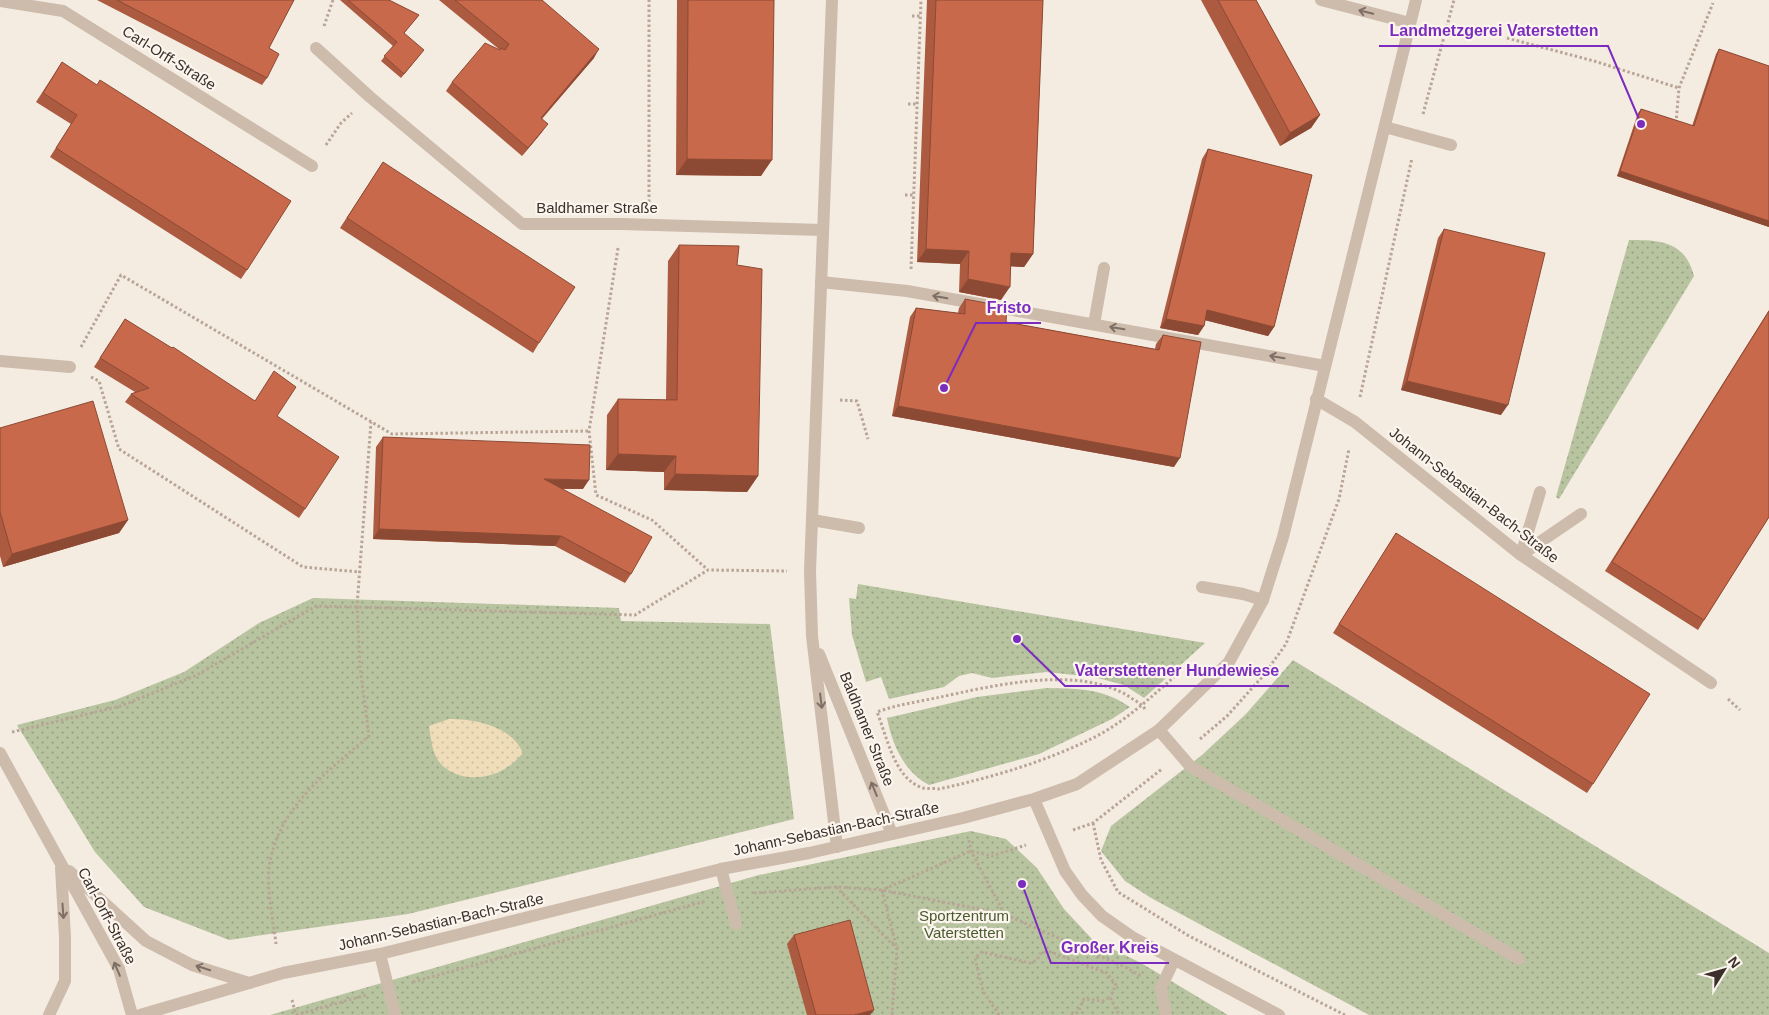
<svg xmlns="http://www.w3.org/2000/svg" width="1769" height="1015" font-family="Arial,sans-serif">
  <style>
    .grass { fill: url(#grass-dots) }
    .sand { fill: url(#sand-dots) }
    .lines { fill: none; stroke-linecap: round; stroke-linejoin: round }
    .path { stroke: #b9a596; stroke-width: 3; stroke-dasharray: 2.5 2.5; stroke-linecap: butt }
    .service { stroke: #cdbbac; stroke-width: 12 }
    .minor { stroke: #cdbbac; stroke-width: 12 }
    .tertiary { stroke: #cdbbac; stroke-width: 12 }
    .wall { fill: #ac5a40 }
    .shaded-wall { fill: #8c4a34 }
    .building { fill: #c8694b; stroke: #8c4a34 }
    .oneway { stroke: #7d6f65 }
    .labels { text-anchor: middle; stroke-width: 4.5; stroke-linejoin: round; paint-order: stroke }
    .street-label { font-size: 15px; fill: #3b302b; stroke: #fbf5ee }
    .park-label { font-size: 15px; fill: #4a5a2e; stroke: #fbf5ee }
    .leader { fill: none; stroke: #7b2cbf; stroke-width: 2 }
    .callout-dot { fill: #7b2cbf; stroke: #fbf5ee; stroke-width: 2 }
    .callout-label { font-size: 16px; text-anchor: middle; font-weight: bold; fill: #7b2cbf; stroke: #fbf5ee; stroke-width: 4.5; stroke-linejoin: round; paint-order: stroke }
  </style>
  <defs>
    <pattern id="grass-dots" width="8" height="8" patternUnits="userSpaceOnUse" patternTransform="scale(1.25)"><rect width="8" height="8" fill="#b8c4a0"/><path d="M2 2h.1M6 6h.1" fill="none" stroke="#97a083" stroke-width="1.8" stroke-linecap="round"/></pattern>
    <pattern id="sand-dots" width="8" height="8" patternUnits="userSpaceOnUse" patternTransform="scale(1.25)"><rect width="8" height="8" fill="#efdcb8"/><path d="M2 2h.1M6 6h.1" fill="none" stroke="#cebd9e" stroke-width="1.8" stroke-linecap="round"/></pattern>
  </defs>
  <rect width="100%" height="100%" fill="#f4ebe1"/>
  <path class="grass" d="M 1629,240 C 1660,240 1685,241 1694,276 L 1559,499 L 1556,497 Z
    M 858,584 L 1205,643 L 1144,698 L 1124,685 L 1094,677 L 1046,672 L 992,678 L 972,673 L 959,676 L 944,687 L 889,699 L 881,677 L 866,682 L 852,635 L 849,598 L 856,599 Z
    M 313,598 L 619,608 L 621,621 L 770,624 L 794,819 L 408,914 L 229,940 L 144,907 L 95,852 L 17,725 L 115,700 L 184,672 L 259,623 Z
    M 1293,660 L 1769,953 L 1769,1015 L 1369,1015 L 1151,898 L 1125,881 L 1101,851 L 1111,826 L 1202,755 L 1246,714 Z
    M 1047,688 C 1081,689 1102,688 1130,707 L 1112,719 L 1039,754 L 929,785 C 904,772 892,744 887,718 L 977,697 Z
    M 971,831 L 1006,839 L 1037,868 L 1064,909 L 1092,939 L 1141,963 L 1228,1015 L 270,1015 L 759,875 Z"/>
  <path class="sand" d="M 449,719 C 476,719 511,726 523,753 C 519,757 514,763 509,766 C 490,781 456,782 440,763 C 432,754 431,738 429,726 Z"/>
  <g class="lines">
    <path class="path" d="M 912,16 L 920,16
      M 324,26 L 333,0
      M 1507,38 L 1594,61 L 1679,88
      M 908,104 L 917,104
      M 1423,114 L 1454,0
      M 1676,123 L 1679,88 L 1713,3
      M 326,145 L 341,123 L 352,113
      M 905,195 L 915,195
      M 649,202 L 649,0
      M 618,248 L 589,431 L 596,495 L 652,520 L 708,570
      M 911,269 L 921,0
      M 81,347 L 121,275 L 392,434 L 589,431
      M 91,377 L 99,381 L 119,449 L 303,567 L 360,572
      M 1360,397 L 1412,158
      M 840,400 L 857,401 L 868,439
      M 1728,699 L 1740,710
      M 1145,709 C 1141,703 1135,701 1130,697 C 1078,664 992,686 936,698 C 916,702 896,705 877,712 C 887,736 894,779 923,788 C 927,789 934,788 939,789 C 990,778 1044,762 1091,739 C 1122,724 1149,699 1174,677
      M 12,732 L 121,706 L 197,675 L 316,606 L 635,615 L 708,570 L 787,571
      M 1200,739 L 1227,716 L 1263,676 L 1286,644 L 1339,499 L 1349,449
      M 1093,823 L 1101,860 L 1118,892 L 1189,936 L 1345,1015
      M 1073,830 L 1093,823 L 1162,769
      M 969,840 L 971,851 L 1004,913
      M 836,887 L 897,949
      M 754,893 L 836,887 L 882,890 L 1004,914 L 1127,968 L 1141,976
      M 276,944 C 274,926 266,884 269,868 C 277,808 327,772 369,736 L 360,667 L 357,606 L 371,422
      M 413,982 L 706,901
      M 292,1000 L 296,1015
      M 296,1015 L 366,995
      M 892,1015 L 897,949 L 882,890 L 971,851 L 992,856 L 1026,845
      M 999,1015 L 983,991 L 975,958 L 982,952 L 1030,963 L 1037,960 L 1040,954 L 1048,951 L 1107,973 L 1116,985 L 1110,997
      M 1071,1015 L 1078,1012 L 1084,999 L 1103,1001 L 1110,997 L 1119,1015"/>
    <path class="service" d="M 1321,0 L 1410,23
      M 1385,127 L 1451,145
      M 821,282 L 907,291 L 1325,366
      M 1094,324 L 1104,268
      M 1316,399 L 1355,422 L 1521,555 L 1711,683
      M 1540,492 L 1521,555 L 1581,514
      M 812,520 L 859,528
      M 1202,587 L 1243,594 L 1263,600
      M 1159,730 L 1190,766 L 1519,959
      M 721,869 L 736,924
      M 380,954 L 395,1015
      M 1166,1015 L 1161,988 L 1174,960"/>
    <path class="minor" d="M 832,0 L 810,571 L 812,636 L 837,847
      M 0,1 L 63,11 L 312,166
      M 316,48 L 370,97 L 522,224 L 622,224 L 823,230
      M 0,361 L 70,367
      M 819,654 L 892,834
      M 0,753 L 119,969 L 132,1015
      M 69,871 L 146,941 L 192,965 L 249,983
      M 49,1015 L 65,981 L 65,937 L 61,868"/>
    <path class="tertiary" d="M 1034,799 L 1065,871 L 1082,895 L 1102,916 L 1132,937 L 1279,1015
      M 140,1015 L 283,973 L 380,954 L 721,869 L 809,853 L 963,818 L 1034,799 L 1077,784 L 1159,730 L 1229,662 L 1263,600 L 1283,537 L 1416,0"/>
  </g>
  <path class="wall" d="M 97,0 L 294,0 L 269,48 L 267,78 L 262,85 Z
    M 340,0 L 389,0 L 419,15 L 404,33 L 420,55 L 401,78 L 381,61 L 393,46 Z
    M 439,0 L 542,0 L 594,58 L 542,119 L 542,132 L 522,156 L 446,91 L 452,82 L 500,50 Z
    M 677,0 L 774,0 L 761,176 L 676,175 Z
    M 927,0 L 1043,0 L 1033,254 L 1024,267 L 1011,266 L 1001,300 L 959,292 L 960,264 L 917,262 Z
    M 1201,0 L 1256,0 L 1320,115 L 1311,128 L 1280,146 Z
    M 1719,49 L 1769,66 L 1769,227 L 1617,176 L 1638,113 L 1641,109 L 1692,126 L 1716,54 Z
    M 62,62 L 247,270 L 241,279 L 50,157 L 71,124 L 36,102 Z
    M 1208,149 L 1274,327 L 1268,336 L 1205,320 L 1204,326 L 1198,335 L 1160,328 L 1202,159 Z
    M 383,162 L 539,343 L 533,353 L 340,228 Z
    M 1444,229 L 1501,415 L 1401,390 L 1438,238 Z
    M 679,245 L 737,265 L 758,476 L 747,492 L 664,490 L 664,472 L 606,470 L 607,415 L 618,399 L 666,400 L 668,261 Z
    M 965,299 L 1006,322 L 1155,349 L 1156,344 L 1163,335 L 1174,467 L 892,416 L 910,317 L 916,308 L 958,313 L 959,308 Z
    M 1769,310 L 1769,517 L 1698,630 L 1605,571 Z
    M 125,319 L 277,416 L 305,509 L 299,518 L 125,402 L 131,394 L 135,392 L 94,367 Z
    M 0,428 L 128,520 L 119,533 L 3,567 L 0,556 Z
    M 383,437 L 583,489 L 562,489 L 631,574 L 625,583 L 555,546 L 373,539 L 376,447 Z
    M 1396,533 L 1593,784 L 1587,793 L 1333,633 Z
    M 794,935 L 874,1010 L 870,1015 L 807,1015 L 787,944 Z"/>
  <path class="shaded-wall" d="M 599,49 L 594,58 L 535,126 L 541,118 Z
    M 1320,115 L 1311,128 L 1280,146 L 1290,133 Z
    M 548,124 L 542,132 L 522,156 L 528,148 Z
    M 687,159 L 772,160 L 761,176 L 676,175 Z
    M 1620,171 L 1769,221 L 1769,227 L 1617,176 Z
    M 926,249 L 969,251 L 960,264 L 917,262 Z
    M 1011,253 L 1033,254 L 1024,267 L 1002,266 Z
    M 968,279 L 1010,287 L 1001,300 L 959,292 Z
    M 1207,310 L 1274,327 L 1268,336 L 1200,319 Z
    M 1166,319 L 1204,326 L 1198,335 L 1160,328 Z
    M 1407,381 L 1508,405 L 1501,415 L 1401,390 Z
    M 898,406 L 1180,458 L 1174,467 L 892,416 Z
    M 618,454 L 676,456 L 664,472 L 606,470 Z
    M 675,474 L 758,476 L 747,492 L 664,490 Z
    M 544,479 L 589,480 L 583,489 L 538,488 Z
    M 128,520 L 119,533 L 3,567 L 12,554 Z
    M 379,529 L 561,536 L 555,546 L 373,539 Z
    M 874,1010 L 870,1015 L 854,1015 Z"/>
  <path class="building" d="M 117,0 L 294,0 L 269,48 L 279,54 L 267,78 Z
    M 348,0 L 389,0 L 419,15 L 404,33 L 424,50 L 404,74 L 384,56 L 397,42 Z
    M 455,0 L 542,0 L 599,49 L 541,118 L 548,124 L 528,148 L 452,82 L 485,43 L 500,50 L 501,48 L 505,50 L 509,44 Z
    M 688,0 L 774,0 L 772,160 L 687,159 Z
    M 936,0 L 1043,0 L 1033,254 L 1011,253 L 1010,287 L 968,279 L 969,251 L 926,249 Z
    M 1218,0 L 1256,0 L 1320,115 L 1290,133 Z
    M 1719,49 L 1769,66 L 1769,221 L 1620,171 L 1641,109 L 1694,126 Z
    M 62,62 L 97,85 L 100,80 L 291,201 L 247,270 L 56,148 L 77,115 L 43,93 Z
    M 1208,149 L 1312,175 L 1274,327 L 1207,310 L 1204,326 L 1166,319 Z
    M 383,162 L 575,287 L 539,343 L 347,218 Z
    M 1444,229 L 1545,253 L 1508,405 L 1407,381 Z
    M 679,245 L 739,246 L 737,265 L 762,269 L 758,476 L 675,474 L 676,456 L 618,454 L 618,399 L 677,400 Z
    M 965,299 L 1007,307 L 1006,322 L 1159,350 L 1163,335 L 1201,342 L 1180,458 L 898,406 L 916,308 L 965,314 Z
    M 1769,311 L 1769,517 L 1704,620 L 1612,562 Z
    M 125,319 L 172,348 L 173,347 L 255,401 L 274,371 L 296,387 L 277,416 L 339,457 L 305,509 L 131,394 L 149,388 L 100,358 Z
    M 93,401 L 128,520 L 12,554 L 0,512 L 0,428 Z
    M 383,437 L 590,445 L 589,480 L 544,479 L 652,537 L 631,574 L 561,536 L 379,529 Z
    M 1396,533 L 1650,694 L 1593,784 L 1339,624 Z
    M 850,920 L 874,1010 L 854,1015 L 816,1015 L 794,935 Z"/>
  <defs><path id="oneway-shaft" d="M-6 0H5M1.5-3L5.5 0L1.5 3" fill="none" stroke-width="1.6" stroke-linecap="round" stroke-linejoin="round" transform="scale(1.25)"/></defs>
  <g class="oneway">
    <use href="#oneway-shaft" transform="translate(1366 12) rotate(-166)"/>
    <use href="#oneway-shaft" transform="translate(940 297) rotate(-170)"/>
    <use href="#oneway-shaft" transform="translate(1117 328) rotate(-170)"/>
    <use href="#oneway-shaft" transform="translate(1277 357) rotate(-170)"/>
    <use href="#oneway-shaft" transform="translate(821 701) rotate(83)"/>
    <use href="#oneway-shaft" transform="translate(874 789) rotate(-112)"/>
    <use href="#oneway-shaft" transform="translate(63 911) rotate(86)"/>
    <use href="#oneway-shaft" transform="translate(203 968) rotate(-162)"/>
    <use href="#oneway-shaft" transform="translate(117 969) rotate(-113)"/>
  </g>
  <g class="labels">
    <g class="street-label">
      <text transform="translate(169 58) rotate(32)" y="5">Carl-Orff-Straße</text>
      <text x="597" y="213">Baldhamer Straße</text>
      <text transform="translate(1474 495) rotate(38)" y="5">Johann-Sebastian-Bach-Straße</text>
      <text transform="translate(867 729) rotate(68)" y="5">Baldhamer Straße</text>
      <text transform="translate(836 829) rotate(-12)" y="5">Johann-Sebastian-Bach-Straße</text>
      <text transform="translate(107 916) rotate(62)" y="5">Carl-Orff-Straße</text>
      <text transform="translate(441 922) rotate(-13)" y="5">Johann-Sebastian-Bach-Straße</text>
    </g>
    <g class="park-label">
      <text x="964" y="921">Sportzentrum<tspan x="964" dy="17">Vaterstetten</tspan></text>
    </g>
  </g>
  <path class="leader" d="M1641 124L1608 46H1379M944 388L976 323H1041M1017 639L1065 686H1289M1022 884L1051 963H1169"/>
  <g class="callout-dot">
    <circle cx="1641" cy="124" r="5"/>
    <circle cx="944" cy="388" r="5"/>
    <circle cx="1017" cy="639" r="5"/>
    <circle cx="1022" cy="884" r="5"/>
  </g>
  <g class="callout-label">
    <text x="1494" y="36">Landmetzgerei Vaterstetten</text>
    <text x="1009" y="313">Fristo</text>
    <text x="1177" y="676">Vaterstettener Hundewiese</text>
    <text x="1110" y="953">Großer Kreis</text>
  </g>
  <g transform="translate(1724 970) rotate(53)" stroke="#fbf5ee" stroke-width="4" paint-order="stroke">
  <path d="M0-4L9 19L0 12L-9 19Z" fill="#3b302b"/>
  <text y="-8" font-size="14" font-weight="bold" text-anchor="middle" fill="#3b302b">N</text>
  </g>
</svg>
